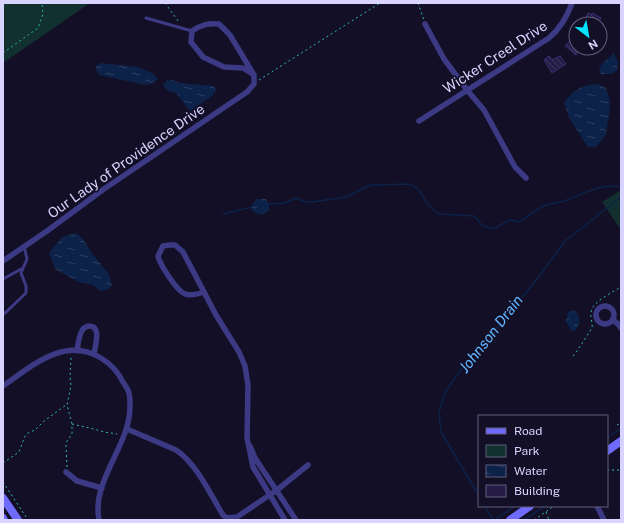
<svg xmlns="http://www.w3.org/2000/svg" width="624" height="523" font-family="'Public Sans',sans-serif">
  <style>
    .green { fill: #12302f }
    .water { fill: url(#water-ripples) }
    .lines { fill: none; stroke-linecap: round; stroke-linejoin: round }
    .stream { stroke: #0c2248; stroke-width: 1.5 }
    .building { fill: url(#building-back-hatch); stroke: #3b2d73 }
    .path { stroke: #2fb8b0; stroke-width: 1; stroke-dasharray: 2 3; stroke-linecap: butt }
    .lane { stroke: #3d3a85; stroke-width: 3 }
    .street { stroke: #3d3a85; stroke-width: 5.5 }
    .secondary { stroke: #6f6bff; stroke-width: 8 }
    .labels { text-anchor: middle; stroke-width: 3.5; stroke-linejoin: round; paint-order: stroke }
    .street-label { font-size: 14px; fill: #d9d4ff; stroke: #130f26 }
    .water-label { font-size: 15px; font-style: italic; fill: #62b6ff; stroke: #130f26 }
  </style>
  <defs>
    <pattern id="water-ripples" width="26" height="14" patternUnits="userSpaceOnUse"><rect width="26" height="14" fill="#0c2248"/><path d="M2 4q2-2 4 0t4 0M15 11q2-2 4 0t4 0" fill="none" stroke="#2f4163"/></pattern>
    <pattern id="building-back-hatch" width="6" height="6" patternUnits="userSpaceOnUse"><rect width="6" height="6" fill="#241b47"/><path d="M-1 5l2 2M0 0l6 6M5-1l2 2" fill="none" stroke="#433b63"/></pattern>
  </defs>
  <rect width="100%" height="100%" fill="#130f26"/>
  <path class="green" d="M 3,3 L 90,3 L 3,63 Z
    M 621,190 L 621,230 L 602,202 Z"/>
  <path class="water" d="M 614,53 L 618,62 L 617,70 L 612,74 L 601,74 L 599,69 L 602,64 Z
    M 101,63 L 138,67 L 154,74 L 158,79 L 154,83 L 146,85 L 99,75 L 96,70 L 96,66 Z
    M 168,79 L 181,83 L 214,86 L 216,91 L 212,96 L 190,111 L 176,93 L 168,91 L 163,85 Z
    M 597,84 L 606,88 L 610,101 L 609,115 L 606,134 L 596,147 L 588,147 L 569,118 L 564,102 C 574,90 581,85 597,84 Z
    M 256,199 L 266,199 L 269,204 L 269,211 L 260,215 L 252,211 L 251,207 Z
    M 76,233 L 83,239 L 94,256 L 109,274 L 112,286 L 106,290 L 100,291 L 93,285 L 79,282 L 55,269 L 49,253 L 62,237 Z
    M 573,310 C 581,314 581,325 575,331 L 571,330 L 566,321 L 568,312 Z"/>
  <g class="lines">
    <path class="stream" d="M 269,204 L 284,203 L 296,198 L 306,202 L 312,202 L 346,197 L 371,185 L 410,184 L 418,189 L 428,205 L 439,214 L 474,216 L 482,225 L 488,228 L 495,228 L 510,220 L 520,222 C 528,216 536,209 546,205 C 553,203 560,203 567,200 C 583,193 603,183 621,187
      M 223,214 L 252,207
      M 607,438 L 621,428
      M 479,496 L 441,432 L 439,413 L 441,405 L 446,391 L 463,367 L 497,328 L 541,274 L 565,241 L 621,197
      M 485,506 L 493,520
      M 495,520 L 515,506
      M 524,520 L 545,506"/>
  </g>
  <path class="building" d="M 588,13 L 592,15 L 592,13 L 601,18 L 598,24 L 583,24 Z
    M 576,40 L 576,48 L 582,48 L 576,55 L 565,46 L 570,41 L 572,43 Z
    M 549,56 L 552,60 L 560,56 L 566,64 L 552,73 L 544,60 Z"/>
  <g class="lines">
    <path class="path" d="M 165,3 L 179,22
      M 418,3 L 424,20
      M 3,53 L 38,28 L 43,14 L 42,3
      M 259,80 L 380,3
      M 573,356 L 577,351 L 592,328 C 593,323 590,318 591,312 C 592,302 613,292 621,287
      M 72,424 L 94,429 L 104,432 L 117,434
      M 617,425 L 621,423
      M 3,463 L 19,452 L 25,436 L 28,433 L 35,430 L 44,421 L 66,405
      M 67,467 L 66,445 L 67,441 L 72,434 L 72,424 L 67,405 L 71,386 L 70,377 L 71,357
      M 607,470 L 621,470
      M 3,482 L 28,520
      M 546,512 L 549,520
      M 534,520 L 554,506"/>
    <path class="lane" d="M 146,18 L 192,31
      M 3,279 L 23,268
      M 3,315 L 26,293 L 26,286 L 21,273 L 27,259 L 24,246"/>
    <path class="street" d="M 425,24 L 444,59 L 467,90 L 484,110 L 515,167 L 526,178
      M 419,121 L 549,38 C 561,28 567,17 572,3
      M 169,245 L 175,245 L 183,252 L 204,292 C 198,294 191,296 185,294 C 177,291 160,265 158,256 L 163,246 Z
      M 3,261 L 47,231 L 104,189 L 247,92 L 254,84 L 254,75 L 230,35 L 219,24 C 208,23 201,25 192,31 L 191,42 L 203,57 L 224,67 L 243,68 L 254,75
      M 204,292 L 216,315 L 239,352 L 245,366 L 248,385 L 247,438 L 253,467 L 285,520
      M596 315a9 9 0 1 1 18 0a9 9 0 1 1-18 0Z
      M 613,320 L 618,324 L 621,328
      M 77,351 C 78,344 79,334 83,329 C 85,327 86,326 89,326 C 102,326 95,346 94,354
      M 3,386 C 32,366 64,336 101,358 C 111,364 118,372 123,382 C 125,385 128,389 129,393 C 130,396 130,401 130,405 C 131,445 91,480 99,520
      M 127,429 L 176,450 C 197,464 210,494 223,515 L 227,518 L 237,517 L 277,490 L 308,465
      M 250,446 L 255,458 L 296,520
      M 66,472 L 77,481 L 102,488
      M 597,506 L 604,520"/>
    <path class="secondary" d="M 607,451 L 621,441
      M 3,498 L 18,520
      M 3,518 L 4,520
      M 510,520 L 530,506"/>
  </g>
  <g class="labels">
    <g class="street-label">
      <text transform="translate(495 57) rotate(-33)" y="5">Wicker Creel Drive</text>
      <text transform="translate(126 161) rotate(-35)" y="5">Our Lady of Providence Drive</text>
    </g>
    <g class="water-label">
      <text transform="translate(491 334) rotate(-52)" y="5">Johnson Drain</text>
    </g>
  </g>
  <rect width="624" height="523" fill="none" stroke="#d9d4ff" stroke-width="8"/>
  <rect x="478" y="415" width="130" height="92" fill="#130f26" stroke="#625e7d"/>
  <rect x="486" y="428" width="20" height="6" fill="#6f6bff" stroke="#625e7d"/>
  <text x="514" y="435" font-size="12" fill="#d9d4ff">Road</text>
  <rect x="486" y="445" width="20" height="12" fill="#12302f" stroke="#625e7d"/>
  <text x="514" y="455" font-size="12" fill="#d9d4ff">Park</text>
  <rect x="486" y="465" width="20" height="12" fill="url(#water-ripples)" stroke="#625e7d"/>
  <text x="514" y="475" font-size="12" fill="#d9d4ff">Water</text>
  <rect x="486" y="485" width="20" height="12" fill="#241b47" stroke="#625e7d"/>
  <text x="514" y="495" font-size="12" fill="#d9d4ff">Building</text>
  <g transform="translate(588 36) rotate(149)"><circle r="19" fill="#130f26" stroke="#625e7d"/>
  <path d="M0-3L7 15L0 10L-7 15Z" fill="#00e5ff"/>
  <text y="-6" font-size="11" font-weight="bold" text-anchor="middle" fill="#d9d4ff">N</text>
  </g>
</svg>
